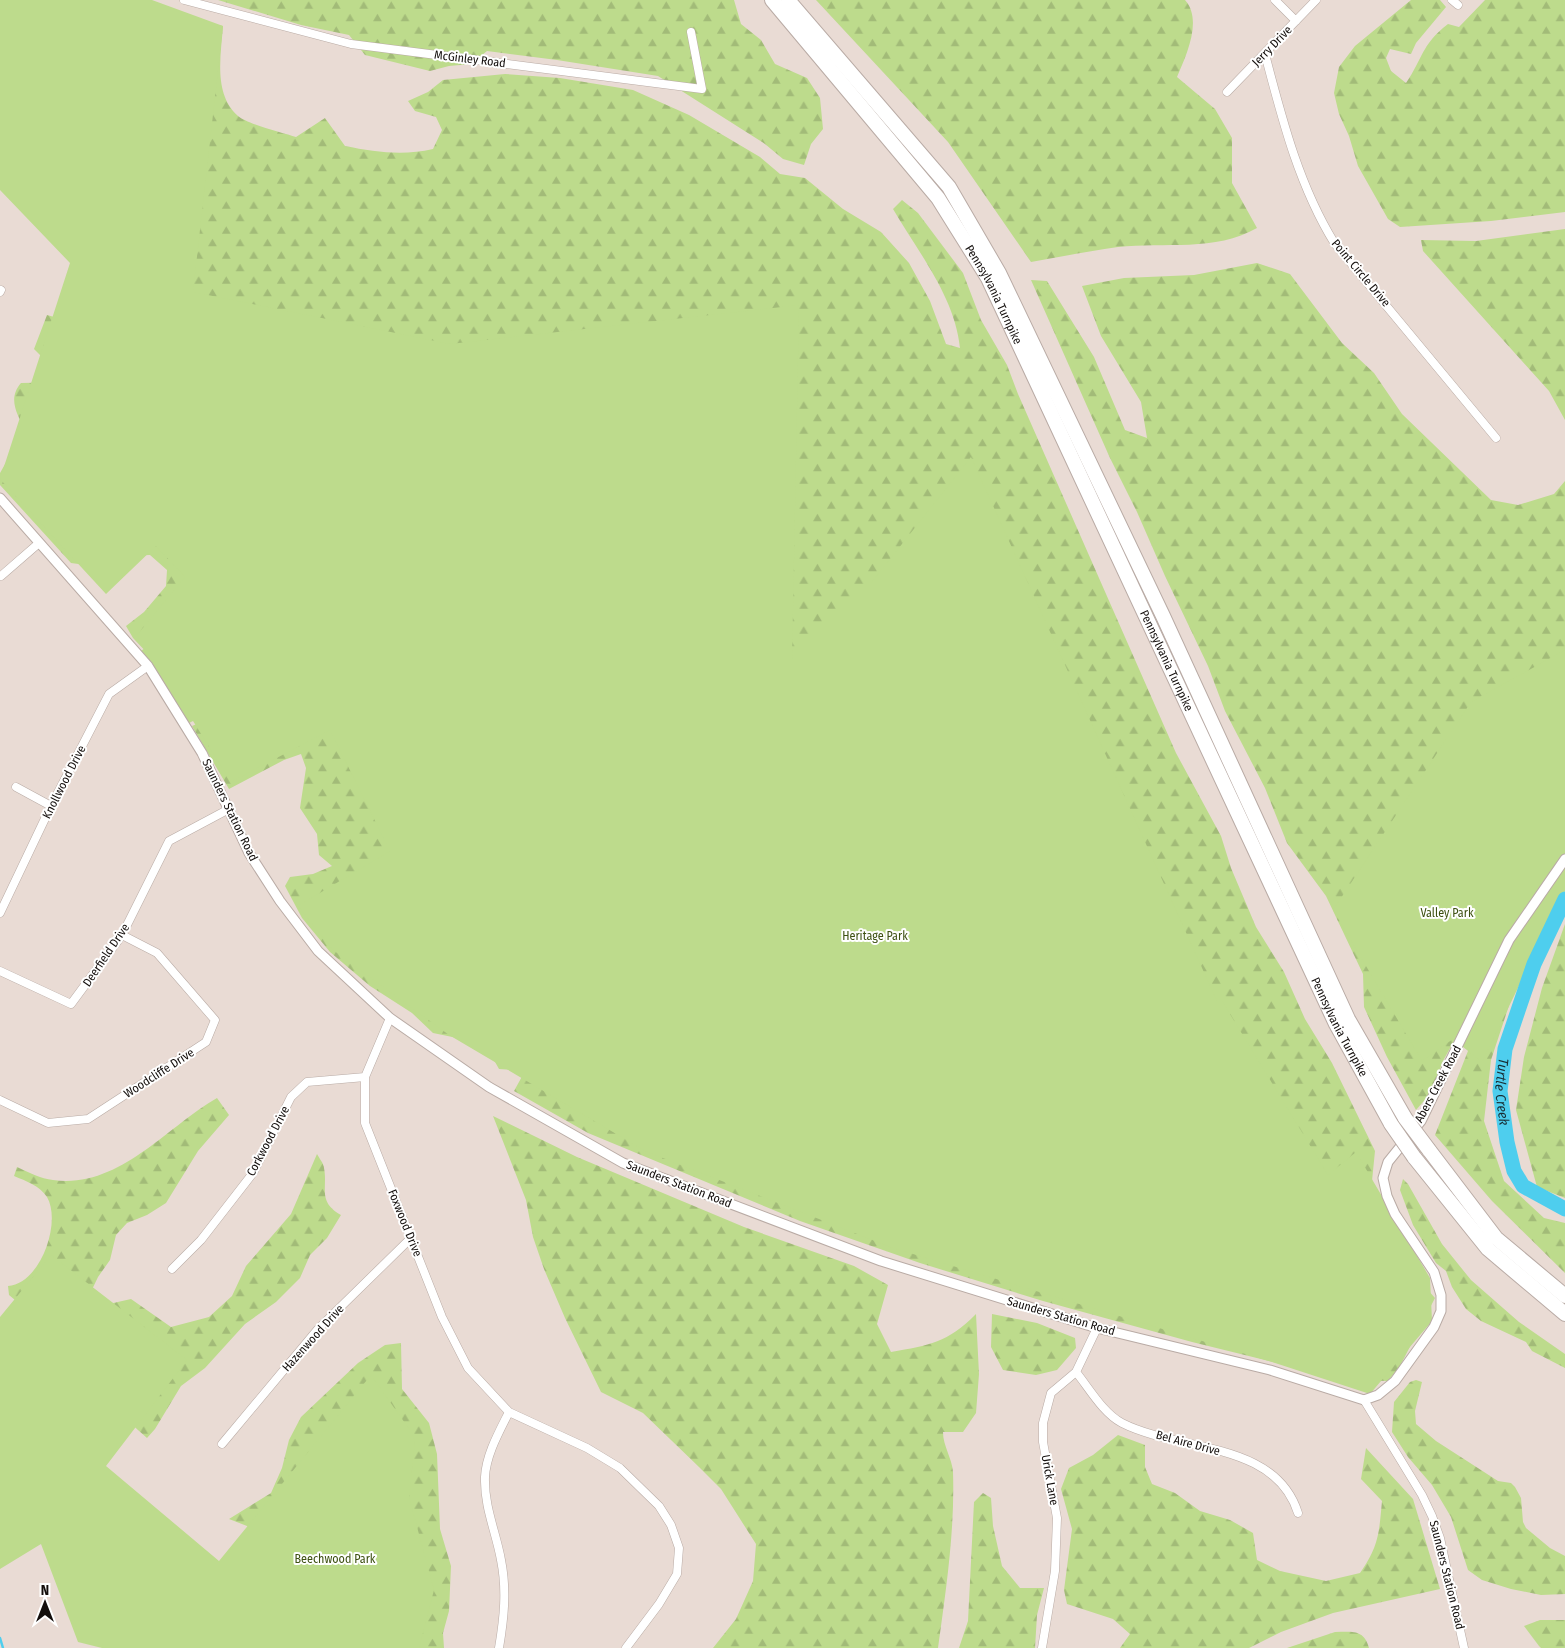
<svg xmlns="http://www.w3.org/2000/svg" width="1565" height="1648" font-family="'Fira Sans Condensed',sans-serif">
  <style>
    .forest { fill: url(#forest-firs) }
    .green { fill: #bddb8c }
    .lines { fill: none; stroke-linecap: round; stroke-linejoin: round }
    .stream { stroke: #4eceee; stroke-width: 2.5 }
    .river { stroke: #4eceee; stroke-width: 15 }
    .minor-casing { stroke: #b9aba5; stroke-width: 9 }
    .tertiary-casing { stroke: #b9aba5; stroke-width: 11 }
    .motorway-casing { stroke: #b9aba5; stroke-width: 16 }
    .minor { stroke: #fff; stroke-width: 8 }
    .tertiary { stroke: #fff; stroke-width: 9 }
    .motorway { stroke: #fff; stroke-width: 14 }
    .motorway-bridge-casing { stroke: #b9aba5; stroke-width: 16; stroke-linecap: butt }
    .motorway-bridge { stroke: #fff; stroke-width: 14 }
    .labels { text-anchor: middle; stroke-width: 4; stroke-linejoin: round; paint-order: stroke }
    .street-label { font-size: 12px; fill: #130e0c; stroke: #fff }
    .park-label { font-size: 12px; fill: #3d5011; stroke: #fff }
    .water-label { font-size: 14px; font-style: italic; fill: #182e34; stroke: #fff }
  </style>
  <defs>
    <pattern id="forest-firs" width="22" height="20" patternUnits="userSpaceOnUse" patternTransform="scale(1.25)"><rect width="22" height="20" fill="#bddb8c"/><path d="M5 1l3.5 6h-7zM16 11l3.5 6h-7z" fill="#a2bb78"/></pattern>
  </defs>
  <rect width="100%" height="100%" fill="#e9dbd4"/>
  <path class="forest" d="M 218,0 L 734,0 L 741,24 L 761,40 L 775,64 L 807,78 L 820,98 L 823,129 L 811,144 L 804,165 L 783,159 L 765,144 L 658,76 L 557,60 L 487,51 L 471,64 L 449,66 L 430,71 L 365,55 L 349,35 L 301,25 Z
    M 816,0 L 1185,0 C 1203,20 1186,56 1177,77 L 1215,109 L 1232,138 L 1232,183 L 1257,228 C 1215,252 1165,242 1118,247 C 1089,251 1060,257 1031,262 L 948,142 Z
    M 1411,0 L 1440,0 L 1446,7 L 1416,43 L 1411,54 L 1390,49 L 1386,58 L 1391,71 L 1406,83 C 1423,58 1421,45 1448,24 L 1459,27 L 1485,0 L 1565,0 L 1565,212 L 1491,221 L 1400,227 L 1388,219 L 1358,166 L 1349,136 L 1339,114 L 1334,93 L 1339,67 L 1355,46 Z
    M 181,17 L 223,26 C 221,55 213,94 238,116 C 247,124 284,133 296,137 L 325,118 L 345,146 C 375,152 403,156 433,149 L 442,130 L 436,117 L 415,111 L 408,101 L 428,92 L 443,80 L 505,74 L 560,78 L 633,90 L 689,115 L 760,157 L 780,174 L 805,178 L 843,209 L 881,232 L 909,263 L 930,301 L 946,344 L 960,348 C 955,297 918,252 893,209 L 902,200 L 918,213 L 963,273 L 981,320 L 1007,365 L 1018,394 L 1176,753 L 1221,836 L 1231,868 L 1256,927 L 1284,972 L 1305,1019 L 1332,1063 L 1375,1151 L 1371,1191 L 1413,1273 L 1435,1298 L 1400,1366 L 1388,1381 L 1345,1380 L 1192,1342 L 1043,1301 L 920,1263 L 800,1221 L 588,1133 L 514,1091 L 525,1071 L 499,1069 L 490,1053 L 467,1040 L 433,1033 L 412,1013 L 370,986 L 330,952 L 302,918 L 285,886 L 290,877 L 313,874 L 332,866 L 319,855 L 317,834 L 300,808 L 306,768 L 301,754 L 284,760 L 229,789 L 192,726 L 218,715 L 187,566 L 187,601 L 149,655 L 133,638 L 126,626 L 144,612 L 166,586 L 167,570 L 150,555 L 120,556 L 93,566 L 71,563 L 0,485 L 0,473 L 25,429 C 16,413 8,398 21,383 L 67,382 L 34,349 L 47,315 L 65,320 Z
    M 1565,229 L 1565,420 L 1549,391 L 1423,251 L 1421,240 L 1476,241 Z
    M 1257,263 L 1290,274 L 1342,343 L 1374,373 L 1402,414 L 1491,500 L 1518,505 L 1554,494 L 1565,481 L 1565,851 L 1460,1030 L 1443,1061 L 1430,1094 L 1416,1110 L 1387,1057 L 1364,1007 L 1363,974 L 1326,896 L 1287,843 L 1265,788 L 1225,711 L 1208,666 L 1165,576 L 1137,512 L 1110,458 L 1031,280 L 1047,281 L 1094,357 L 1125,430 L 1147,438 L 1141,402 L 1101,336 L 1082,286 L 1124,278 L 1194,275 Z
    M 1565,924 L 1565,1198 L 1537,1187 L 1516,1110 L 1524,1057 L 1542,988 Z
    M 1525,957 L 1491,1060 L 1484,1121 L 1504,1181 L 1544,1218 L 1565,1223 L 1565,1273 L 1492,1201 L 1435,1135 L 1488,1000 Z
    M 217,1098 L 229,1115 L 198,1151 L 166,1203 L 147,1215 L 127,1223 L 116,1235 L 110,1260 L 98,1277 L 88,1298 L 100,1306 L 131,1299 L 171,1327 L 209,1317 L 232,1296 L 246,1266 L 291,1214 L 317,1154 C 319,1158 324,1164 324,1168 C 328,1188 317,1201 341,1215 L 327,1238 L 310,1255 L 300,1278 L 276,1302 L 245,1324 L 205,1368 L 181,1386 L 155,1429 L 147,1438 C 97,1395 61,1336 9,1295 L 8,1286 C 40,1284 62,1223 47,1197 C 40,1186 26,1181 14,1176 L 17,1167 C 28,1172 41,1179 53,1180 C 119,1189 165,1128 217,1098 Z
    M 493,1116 L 577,1157 L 744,1227 L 854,1266 L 888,1285 L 877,1324 L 891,1352 C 930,1345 947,1343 976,1314 L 979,1374 L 976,1413 L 963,1432 L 943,1432 C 943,1446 952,1458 953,1472 C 955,1530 946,1590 938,1648 L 713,1648 L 736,1619 L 753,1581 L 756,1544 L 721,1489 L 699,1467 L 643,1413 L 601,1392 L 565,1318 L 544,1269 L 533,1237 L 526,1200 Z
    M 1403,1179 L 1408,1184 L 1442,1244 L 1471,1280 L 1519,1322 L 1565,1354 L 1565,1368 L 1532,1351 L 1526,1342 L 1481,1321 L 1466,1309 L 1452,1287 L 1446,1271 L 1436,1263 L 1413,1225 L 1400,1190 Z
    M 992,1314 L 1037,1323 L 1075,1338 L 1076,1348 L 1057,1370 L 1036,1375 L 1003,1370 L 991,1347 Z
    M 401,1343 L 402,1389 L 429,1423 L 437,1454 L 440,1529 L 451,1566 L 449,1611 L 443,1633 L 444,1648 L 366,1648 L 247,1526 L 229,1519 L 271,1493 L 282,1468 L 289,1440 L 301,1417 L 358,1363 L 385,1345 Z
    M 1416,1380 L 1422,1382 L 1415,1411 L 1416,1424 L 1436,1441 L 1498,1481 L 1511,1483 L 1515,1487 L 1521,1498 L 1523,1522 L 1526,1528 L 1550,1548 L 1565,1556 L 1565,1594 L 1541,1595 L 1511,1589 L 1482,1580 L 1468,1570 L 1451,1517 L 1432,1485 L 1408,1457 L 1392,1432 L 1394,1402 L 1410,1382 Z
    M 1118,1435 L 1145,1445 L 1145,1467 L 1152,1484 L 1175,1493 L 1200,1511 L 1230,1520 L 1253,1533 L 1257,1560 L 1280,1571 L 1326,1581 L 1360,1573 C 1379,1546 1379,1533 1382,1501 L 1361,1479 L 1366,1448 L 1413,1499 L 1440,1589 L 1333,1613 L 1281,1632 L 1249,1648 L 1120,1648 L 1130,1634 L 1113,1619 L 1067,1604 L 1064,1590 L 1072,1529 L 1061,1489 L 1069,1468 L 1093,1455 Z
    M 983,1493 L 991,1498 L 993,1526 L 1002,1566 L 1020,1588 L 1044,1588 L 1037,1615 L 1035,1648 L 959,1648 L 968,1621 L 974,1502 Z
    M 1540,1620 L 1565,1620 L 1565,1648 L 1541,1648 L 1539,1646 L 1524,1626 Z
    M 1335,1632 C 1352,1632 1364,1629 1369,1648 L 1287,1648 Z"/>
  <path class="green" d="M 0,0 L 152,0 L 223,26 L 193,292 L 450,344 L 799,305 L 792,662 L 871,583 L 971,457 L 1217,1001 L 1222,1001 L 1328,1175 L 1356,1152 L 1430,1278 L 1432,1321 L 1370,1394 L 1272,1362 L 893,1248 L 645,1151 L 449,1035 L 333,950 L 298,906 L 390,851 L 330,730 L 231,782 L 193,721 L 189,723 L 141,651 L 145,648 L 137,635 L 185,577 L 156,546 L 106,594 L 0,479 L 70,263 L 0,190 Z
    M 1565,650 L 1565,891 L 1482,1062 L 1453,1039 L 1422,1061 L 1333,910 L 1471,702 Z
    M 51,1255 L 187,1360 L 106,1466 L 219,1561 L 371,1375 L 412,1433 L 415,1442 L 409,1497 L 434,1590 L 419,1648 L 102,1648 L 78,1642 L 41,1544 L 0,1569 L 0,1317 Z"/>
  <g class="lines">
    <path class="stream" d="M 0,1638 L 3,1648"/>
    <path class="river" id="s1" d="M 1565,899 L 1534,964 L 1524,993 L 1505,1049 L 1500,1091 L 1507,1142 L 1514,1171 L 1523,1186 L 1565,1209"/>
    <defs>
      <path id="minor" d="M 184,0 L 351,44 L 702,89 L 691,32
        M 1275,0 L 1296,21
        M 1452,0 L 1458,5
        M 1265,54 C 1282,119 1299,186 1335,244 L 1496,438
        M 1227,92 L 1316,0
        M 0,292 L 1,290
        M 1,576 L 39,543
        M 16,787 L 51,806
        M 0,913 L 51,806 L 109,694 L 148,666
        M 0,971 L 71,1004 L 122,935 L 169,841 L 229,809
        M 390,1018 L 365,1077 L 365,1123 L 442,1317 L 468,1368 L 509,1412 L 587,1448 L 620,1468 L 659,1506 L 671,1525 L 679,1548 L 677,1574 L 659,1604 L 626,1648
        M 0,1100 L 48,1123 L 88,1119 L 206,1042 L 215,1020 L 157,953 L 122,935
        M 172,1269 L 201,1240 L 253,1173 L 291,1097 L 307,1082 L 365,1077
        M 1076,1372 C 1089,1388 1103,1413 1122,1423 C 1179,1452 1275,1440 1298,1513
        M 1364,1400 L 1422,1495 L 1432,1516 L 1440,1538 L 1464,1648
        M 222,1444 L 318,1329 L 411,1238
        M 499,1648 C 504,1618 507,1590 501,1560 C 496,1532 484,1507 485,1477 C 486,1455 499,1432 509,1412
        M 1042,1648 L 1055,1571 L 1057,1518 L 1043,1442 L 1043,1423 L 1051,1393 L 1076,1372 L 1097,1328"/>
      <path id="tertiary" d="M 0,498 L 148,666 L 202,753 L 249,853 L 280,901 L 318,951 L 390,1018 L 489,1087 L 623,1163 L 881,1261 L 1097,1328 L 1270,1370 L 1364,1400 L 1378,1395 L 1395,1381 L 1434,1327 L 1441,1311 L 1441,1295 L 1434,1272 L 1395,1214 L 1387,1196 L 1383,1178 L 1388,1162 L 1421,1121 L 1509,940 L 1565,859"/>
      <g id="motorway">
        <path id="s2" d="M 772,0 L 938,198 L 988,278 L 1336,1024 L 1391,1124"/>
        <path d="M 788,0 L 949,187 L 999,273 L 1163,616 L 1348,1019 L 1405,1118"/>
        <path d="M 1429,1150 L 1496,1238 L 1565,1296"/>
        <path d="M 1414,1157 L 1488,1249 L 1565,1314"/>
      </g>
    </defs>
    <use href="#minor" class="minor-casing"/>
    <use href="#tertiary" class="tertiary-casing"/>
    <use href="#motorway" class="motorway-casing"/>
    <use href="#minor" class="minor"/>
    <use href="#tertiary" class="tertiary"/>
    <use href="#motorway" class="motorway"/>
    <defs>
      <path id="motorway-bridge" d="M 1405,1118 L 1429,1150
        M 1391,1124 L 1414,1157"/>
    </defs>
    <use href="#motorway-bridge" class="motorway-bridge-casing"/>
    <use href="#motorway-bridge" class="motorway-bridge"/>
  </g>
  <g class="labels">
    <g class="street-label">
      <text transform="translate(1272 46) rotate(-46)" y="4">Jerry Drive</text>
      <text transform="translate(470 59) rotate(7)" y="4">McGinley Road</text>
      <text transform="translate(1361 273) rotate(50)" y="4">Point Circle Drive</text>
      <text dy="4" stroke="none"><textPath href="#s2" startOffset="370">Pennsylvania Turnpike</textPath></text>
      <text dy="4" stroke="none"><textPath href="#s2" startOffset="775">Pennsylvania Turnpike</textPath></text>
      <text transform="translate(64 782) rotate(-63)" y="4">Knollwood Drive</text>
      <text transform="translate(230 810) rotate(64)" y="4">Saunders Station Road</text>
      <text transform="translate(106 955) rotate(-56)" y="4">Deerfield Drive</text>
      <text dy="4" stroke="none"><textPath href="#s2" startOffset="1180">Pennsylvania Turnpike</textPath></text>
      <text transform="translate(159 1073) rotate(-33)" y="4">Woodcliffe Drive</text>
      <text transform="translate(1438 1084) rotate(-62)" y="4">Abers Creek Road</text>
      <text transform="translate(268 1141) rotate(-62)" y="4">Corkwood Drive</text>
      <text transform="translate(679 1184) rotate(21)" y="4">Saunders Station Road</text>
      <text transform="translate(405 1223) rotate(68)" y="4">Foxwood Drive</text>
      <text transform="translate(1061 1316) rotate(16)" y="4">Saunders Station Road</text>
      <text transform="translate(313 1338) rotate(-48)" y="4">Hazenwood Drive</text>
      <text transform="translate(1188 1443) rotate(15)" y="4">Bel Aire Drive</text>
      <text transform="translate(1050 1480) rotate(80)" y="4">Urick Lane</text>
      <text transform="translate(1447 1575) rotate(76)" y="4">Saunders Station Road</text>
    </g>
    <g class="park-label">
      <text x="1447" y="917">Valley Park</text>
      <text x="875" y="940">Heritage Park</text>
      <text x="335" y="1563">Beechwood Park</text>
    </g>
    <g class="water-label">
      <text dy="5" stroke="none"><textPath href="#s1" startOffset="205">Turtle Creek</textPath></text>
    </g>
  </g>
  <g transform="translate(45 1603)" stroke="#ffffff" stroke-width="4" paint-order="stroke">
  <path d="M0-4L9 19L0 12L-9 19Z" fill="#130e0c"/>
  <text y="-8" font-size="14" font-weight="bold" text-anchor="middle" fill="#130e0c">N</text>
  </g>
</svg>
